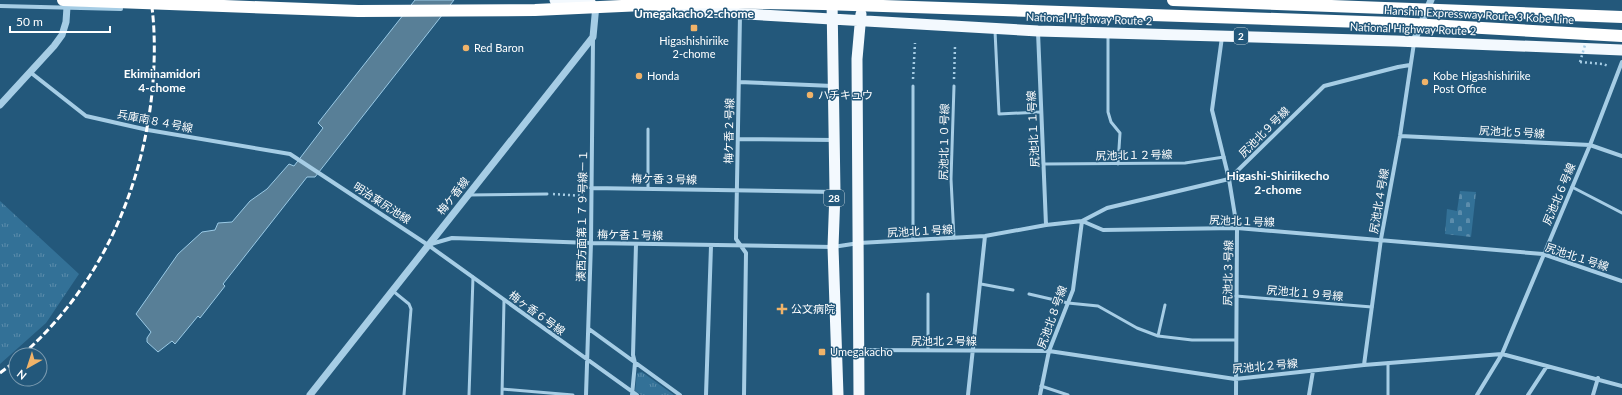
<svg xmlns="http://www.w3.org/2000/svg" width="1622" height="395" font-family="Lato,'Noto Sans JP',sans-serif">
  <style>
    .cemetery { fill: url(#cemetery-stones) }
    .park { fill: url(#park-tufts) }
    .water { fill: #587f97; stroke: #9acae6 }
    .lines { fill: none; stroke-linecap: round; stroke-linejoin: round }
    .path { stroke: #a6cde5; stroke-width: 2.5; stroke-dasharray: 2 3; stroke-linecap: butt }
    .service { stroke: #a6cde5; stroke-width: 3 }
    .minor { stroke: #a6cde5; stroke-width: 4 }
    .tertiary { stroke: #a6cde5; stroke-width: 7 }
    .trunk { stroke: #f3f9fe; stroke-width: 11 }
    .rail { stroke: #fff; stroke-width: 3; stroke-dasharray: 7 3; stroke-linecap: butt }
    .path-bridge { stroke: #a6cde5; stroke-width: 2.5; stroke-dasharray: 2 3; stroke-linecap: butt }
    .motorway-bridge { stroke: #fff; stroke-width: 12 }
    .poi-dot { fill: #f0b369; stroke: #23587b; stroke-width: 1.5 }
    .labels { text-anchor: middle; stroke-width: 3; stroke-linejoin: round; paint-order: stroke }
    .shield { fill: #23587b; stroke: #bdcdd7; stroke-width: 1 }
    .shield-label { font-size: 10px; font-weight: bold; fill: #fff }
    .street-label { font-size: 11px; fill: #fff; stroke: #23587b }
    .poi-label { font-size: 11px; fill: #fff; stroke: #23587b; text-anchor: start }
    .neighbourhood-label { font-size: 12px; font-weight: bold; fill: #fff; stroke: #23587b }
  </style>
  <defs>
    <pattern id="cemetery-stones" width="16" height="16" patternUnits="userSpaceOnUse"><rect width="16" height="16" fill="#337197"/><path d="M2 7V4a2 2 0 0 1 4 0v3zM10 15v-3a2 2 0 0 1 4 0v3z" fill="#5c8dac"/></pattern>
    <pattern id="park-tufts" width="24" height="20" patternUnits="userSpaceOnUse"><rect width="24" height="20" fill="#337197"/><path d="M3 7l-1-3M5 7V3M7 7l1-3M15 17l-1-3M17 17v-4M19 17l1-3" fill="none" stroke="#5c8dac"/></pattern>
  </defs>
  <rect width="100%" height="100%" fill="#23587b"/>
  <path class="cemetery" d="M 1460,191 L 1476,192 L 1471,237 L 1445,234 L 1447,209 L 1457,211 Z"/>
  <path class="park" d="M 0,201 L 79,274 L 46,323 L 0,364 Z
    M 642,372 L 674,395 L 641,395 L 635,391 L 637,373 Z"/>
  <path class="water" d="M 415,0 L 454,0 L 315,177 L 307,177 L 223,284 L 225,286 L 200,318 L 198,316 L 175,344 L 172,341 L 158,352 L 147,342 L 147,338 L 151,332 L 136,314 L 178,254 L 202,232 L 215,230 L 218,223 L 232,222 L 250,201 L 267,189 L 289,164 L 294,166 L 323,128 L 318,123 Z"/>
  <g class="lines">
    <path class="path" d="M 1580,62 L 1603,64 L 1608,66
      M 913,79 L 915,43
      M 954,79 L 955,46
      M 553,194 L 584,196"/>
    <path class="service" d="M 995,31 L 999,114 L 1041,112
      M 1108,36 L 1108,112 L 1111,122 L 1120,133 L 1118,164
      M 913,86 L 913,240
      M 954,86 L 951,179 L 954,238
      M 648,129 L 648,188
      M 1044,164 L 1185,163 L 1224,157
      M 1572,187 L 1622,213
      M 468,195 L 547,194
      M 981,284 L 1013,290
      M 393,291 L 409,304 L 411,309 L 404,395
      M 928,294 L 928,350
      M 1029,294 L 1068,303 L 1098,306 L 1137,328 L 1158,336 L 1192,340 L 1236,340
      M 1236,296 L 1372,307
      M 1158,336 L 1165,305
      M 1388,363 L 1388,395
      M 1041,386 L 1068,395
      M 502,389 L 573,395
      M 469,395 L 473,277
      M 502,395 L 504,300"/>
    <path class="minor" d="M 0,6 L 121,9 L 119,5
      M 740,15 L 736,239 L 746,253 L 744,395
      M 1038,32 L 1046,225
      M 1222,37 L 1212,110 L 1229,179 L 1237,228 L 1236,395
      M 30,72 L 86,116 L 148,130 L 290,154 L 428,245 L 637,395
      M 739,82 L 833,86
      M 1400,136 L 1590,145 L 1622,156
      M 738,139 L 834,140
      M 591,188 L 835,192
      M 1082,221 L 1107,208 L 1229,179 L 1324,86 L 1398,67 L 1410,65
      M 431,244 L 452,238 L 591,243 L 833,247 L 859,243 L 985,236 L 1046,225 L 1082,221 L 1103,230 L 1237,228 L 1543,254 L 1622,281
      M 589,329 L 680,395
      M 860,350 L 1049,351 L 1235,379 L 1364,365 L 1502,354 L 1622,386
      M 1364,365 L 1381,239 L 1400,136 L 1414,43
      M 586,395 L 591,243 L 593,39
      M 632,395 L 635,363 L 633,355 L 636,244
      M 706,395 L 711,246
      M 968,395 L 985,236
      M 1040,395 L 1049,351 L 1073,290 L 1082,221
      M 1309,395 L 1313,371
      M 1477,395 L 1502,354 L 1590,145 L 1622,62
      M 1528,395 L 1547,366
      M 1593,395 L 1598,378"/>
    <path class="tertiary" d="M 1414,41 L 1431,0
      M 0,105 L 54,46 L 62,35 L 66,22 L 67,7
      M 310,395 L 593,37 L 596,5"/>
    <path class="trunk" d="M 555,0 L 591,4
      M 832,0 L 835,192 L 833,247 L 838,395
      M 660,9 L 1038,31 L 1396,41 L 1622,50
      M 859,395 L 857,59 L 861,14"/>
    <path class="rail" d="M 22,355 C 101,286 145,185 153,82 C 155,55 155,27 151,0
      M 0,373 L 16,361"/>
    <path class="path-bridge" d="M 1580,62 L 1585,45"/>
    <path class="motorway-bridge" d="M 63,0 L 358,11 L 535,10 L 708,2 L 823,4 L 1394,23 L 1622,36
      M 1173,0 L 1622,17"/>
  </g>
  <g class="poi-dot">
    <rect x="690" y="24" width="8" height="8" rx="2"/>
    <circle cx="466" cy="48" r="4"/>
    <circle cx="639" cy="76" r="4"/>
    <circle cx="1425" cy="82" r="4"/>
    <circle cx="810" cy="95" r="4"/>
    <path d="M780 303h4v4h4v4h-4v4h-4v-4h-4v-4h4z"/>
    <rect x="818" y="348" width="8" height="8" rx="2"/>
  </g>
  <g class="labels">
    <g class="shield">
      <rect x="1234" y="28" width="14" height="16" rx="3"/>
      <rect x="824" y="190" width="20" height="16" rx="3"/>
    </g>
    <g class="shield-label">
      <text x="1241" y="40">2</text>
      <text x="834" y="202">28</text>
    </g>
    <g class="street-label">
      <text transform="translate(1479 15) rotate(3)" y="4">Hanshin Expressway Route 3 Kobe Line</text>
      <text transform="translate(1089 19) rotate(2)" y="4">National Highway Route 2</text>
      <text transform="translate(1413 29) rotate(2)" y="4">National Highway Route 2</text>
      <text transform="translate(155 121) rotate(11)" y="4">兵庫南８４号線</text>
      <text transform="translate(1033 129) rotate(-93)" y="4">尻池北１１号線</text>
      <text transform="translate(729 131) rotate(-89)" y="4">梅ケ香２号線</text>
      <text transform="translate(1264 132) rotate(-45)" y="4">尻池北９号線</text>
      <text transform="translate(1512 132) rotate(3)" y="4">尻池北５号線</text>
      <text transform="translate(944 142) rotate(-89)" y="4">尻池北１０号線</text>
      <text transform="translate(1134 155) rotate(-1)" y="4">尻池北１２号線</text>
      <text transform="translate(664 179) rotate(1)" y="4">梅ケ香３号線</text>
      <text transform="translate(1559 194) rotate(-67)" y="4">尻池北６号線</text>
      <text transform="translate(453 196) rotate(-52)" y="4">梅ケ香線</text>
      <text transform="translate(1379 201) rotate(-80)" y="4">尻池北４号線</text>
      <text transform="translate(382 203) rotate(33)" y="4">明治東尻池線</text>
      <text transform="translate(582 216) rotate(-89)" y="4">湊西方面第１７９号線－１</text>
      <text transform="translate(1242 221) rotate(2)" y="4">尻池北１号線</text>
      <text transform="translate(920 231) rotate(-3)" y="4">尻池北１号線</text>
      <text transform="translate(630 235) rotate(1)" y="4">梅ケ香１号線</text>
      <text transform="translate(1577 257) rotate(18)" y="4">尻池北１号線</text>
      <text transform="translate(1228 273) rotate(-89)" y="4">尻池北３号線</text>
      <text transform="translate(1305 293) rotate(5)" y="4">尻池北１９号線</text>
      <text transform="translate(537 313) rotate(36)" y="4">梅ヶ香６号線</text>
      <text transform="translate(1052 317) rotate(-70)" y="4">尻池北８号線</text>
      <text x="944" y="345">尻池北２号線</text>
      <text transform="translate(1265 366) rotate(-5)" y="4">尻池北２号線</text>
    </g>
    <g class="poi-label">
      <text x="694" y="45" text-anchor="middle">Higashishiriike<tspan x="694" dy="13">2-chome</tspan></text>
      <text x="474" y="52">Red Baron</text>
      <text x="647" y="80">Honda</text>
      <text x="1433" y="80">Kobe Higashishiriike<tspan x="1433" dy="13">Post Office</tspan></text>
      <text x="818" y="99">ハチキュウ</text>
      <text x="791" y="313">公文病院</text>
      <text x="830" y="356">Umegakacho</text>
    </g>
    <g class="neighbourhood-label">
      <text x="694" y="18">Umegakacho 2-chome</text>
      <text x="162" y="78">Ekiminamidori<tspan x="162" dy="14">4-chome</tspan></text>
      <text x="1278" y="180">Higashi-Shiriikecho<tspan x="1278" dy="14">2-chome</tspan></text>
    </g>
  </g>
  <g transform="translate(28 367) rotate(219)"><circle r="19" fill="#23587b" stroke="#7b9bb0"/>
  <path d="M0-3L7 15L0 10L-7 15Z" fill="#f0b369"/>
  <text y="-6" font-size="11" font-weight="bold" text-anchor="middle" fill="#ffffff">N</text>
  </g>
  <path d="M10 26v6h100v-6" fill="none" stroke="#ffffff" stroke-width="2"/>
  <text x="16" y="26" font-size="12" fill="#ffffff" stroke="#23587b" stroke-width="3" paint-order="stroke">50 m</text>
</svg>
